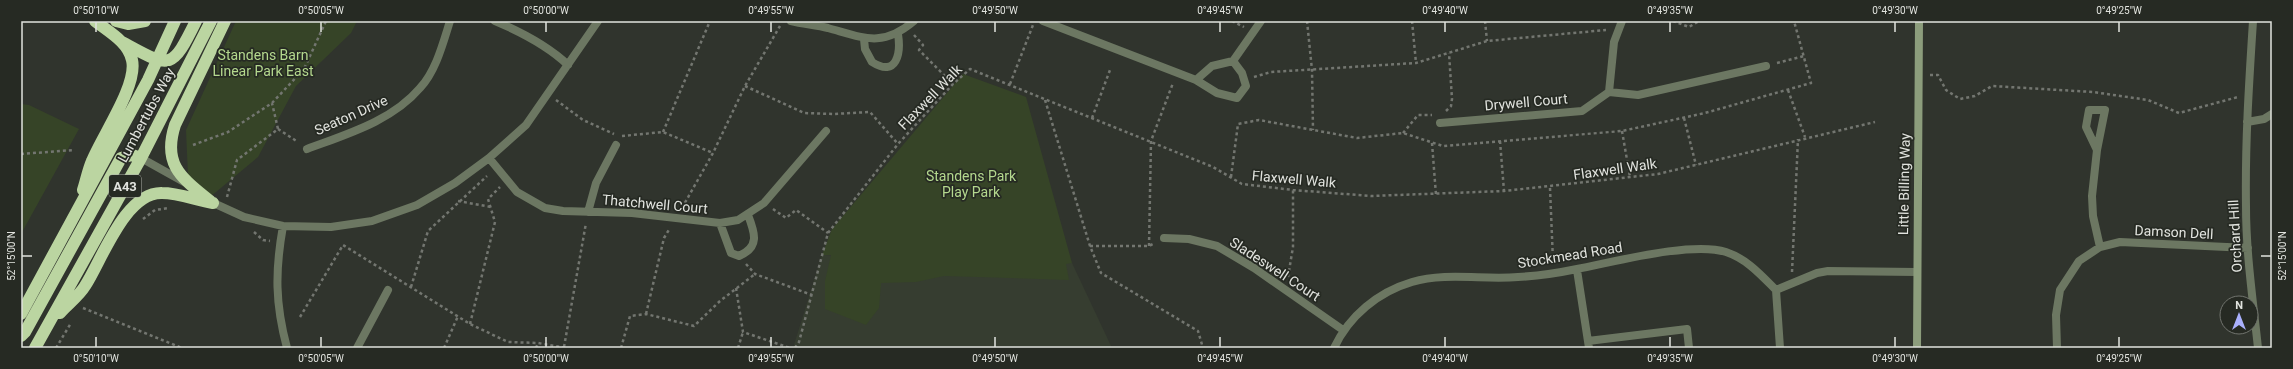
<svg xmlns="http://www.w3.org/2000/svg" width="2293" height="369" font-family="Roboto,sans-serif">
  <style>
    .built { fill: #363d30 }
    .green { fill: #364427 }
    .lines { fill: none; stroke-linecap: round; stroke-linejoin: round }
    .path { stroke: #737670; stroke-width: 2.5; stroke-dasharray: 3 3; stroke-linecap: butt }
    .street { stroke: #6c7762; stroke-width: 8 }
    .secondary { stroke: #8c9d7c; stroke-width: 8 }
    .highway { stroke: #bbd5a1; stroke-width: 12 }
    .ticks { fill: none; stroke: #e1e3de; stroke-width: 1.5 }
    .labels { text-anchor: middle; stroke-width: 3.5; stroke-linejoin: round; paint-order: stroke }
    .shield { fill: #262a23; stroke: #a9aca6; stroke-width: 1 }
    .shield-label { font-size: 13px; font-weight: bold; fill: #e1e3de }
    .park-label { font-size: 14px; fill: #b4d88e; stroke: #262a23 }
    .street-label { font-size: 14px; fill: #e1e3de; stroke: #262a23 }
    .neatline { fill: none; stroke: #e1e3de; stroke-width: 1.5 }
    .ticks-label { font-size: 10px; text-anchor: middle; fill: #e1e3de }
  </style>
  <rect width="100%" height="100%" fill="#30342d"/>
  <path class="built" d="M 822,255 L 1072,263 L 1112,348 L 793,348 Z"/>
  <path class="green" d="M 236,21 L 357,21 L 351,33 L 296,86 L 258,157 L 210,197 L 188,175 L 186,130 Z
    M 963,74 L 1026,97 L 1072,263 L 1066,264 L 1069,280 L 944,276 L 916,282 L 881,283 L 879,308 L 866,325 L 825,309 L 825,281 L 831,255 L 822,255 L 832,229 Z
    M 21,104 L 29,105 L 79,129 L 21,234 Z"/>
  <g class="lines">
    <path class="path" d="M 1232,21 L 1244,27
      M 1307,21 L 1312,70 L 1313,130
      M 1412,21 L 1416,63
      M 1485,21 L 1487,41
      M 1673,21 L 1689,27 L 1699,21
      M 914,35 L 923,45 L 919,50 L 953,84
      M 1777,63 L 1804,56
      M 1930,75 L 1938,75 L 1946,90 L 1960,99 L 1975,96 L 1992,86 L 2093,92 L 2148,100 L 2179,113 L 2238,97
      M 1254,77 L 1271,72 L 1416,63 L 1487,41 L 1606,30
      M 1010,84 L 1033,25
      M 745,86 L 804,113 L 833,114 L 870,112 L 898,144
      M 1788,90 L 1805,137
      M 556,100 L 583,120 L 614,134
      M 1045,100 L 1090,246 L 1101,273 L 1198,331 L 1203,348
      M 1446,111 L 1451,106 L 1452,99 L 1449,53
      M 1092,118 L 1110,70
      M 1684,118 L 1696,165
      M 278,129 L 298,142
      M 1622,131 L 1630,177
      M 663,132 L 710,21
      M 1403,133 L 1418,115 L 1432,115
      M 622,136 L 663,132 L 713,153
      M 1500,141 L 1504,191
      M 1432,143 L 1436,195
      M 193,145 L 228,132 L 272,103 L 304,69 L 326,21
      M 21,154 L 74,150
      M 1231,177 L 1238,124 L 1259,120 L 1357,138 L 1403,133 L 1443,146 L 1622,131 L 1705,113 L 1811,83 L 1794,21
      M 1550,188 L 1553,261
      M 227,197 L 237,160 L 278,129 L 272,103
      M 458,201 L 491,207
      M 682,208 L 713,153 L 745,86 L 780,26
      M 773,209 L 786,218 L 796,210 L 828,233
      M 143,219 L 155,210 L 169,208
      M 254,232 L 263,240 L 270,241
      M 1090,246 L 1149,246 L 1155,243
      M 1149,246 L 1151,141 L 1173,83
      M 746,264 L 755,274 L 812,295
      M 1792,272 L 1798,139
      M 1288,277 L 1293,247 L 1293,190
      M 411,287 L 428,231 L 487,176
      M 736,288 L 743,332 L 790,348
      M 83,308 L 182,348
      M 646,314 L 664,238 L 670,228
      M 300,317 L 343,245 L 470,324 L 508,342 L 538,343 L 566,348
      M 470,324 L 495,222 L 488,199 L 500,187
      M 564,347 L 586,223
      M 56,348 L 71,323
      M 444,348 L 458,316
      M 536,348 L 538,343
      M 621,348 L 630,316 L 646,314 L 694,326 L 720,301 L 755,274
      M 738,348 L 743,332
      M 795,348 L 799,342 L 828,233 L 898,144 L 953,84 L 970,69 L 1213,167 L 1242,184 L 1293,190 L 1371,196 L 1504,191 L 1658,174 L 1875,122"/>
    <path class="street" d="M 495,21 C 521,32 547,45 568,65
      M 791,21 C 803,24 816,25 828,28 C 864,38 882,48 914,21
      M 1043,21 L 1196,80 L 1212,66 L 1233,61 L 1261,21
      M 2253,21 C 2249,83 2245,144 2246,206 C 2246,253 2253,301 2258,348
      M 864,39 L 865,49 L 872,62 C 897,78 901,53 898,34
      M 1196,80 L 1217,93 L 1237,98 L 1246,86 L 1242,73 L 1233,61
      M 1609,92 L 1638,95 L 1766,66
      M 2247,122 L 2264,119 L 2272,114
      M 1440,123 L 1582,111 L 1609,92 L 1614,42 L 1622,21
      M 307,149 C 347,134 392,121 420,88 C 436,71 443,43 450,21
      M 2097,150 L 2105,110 L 2089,110 L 2086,127 L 2097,150 L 2092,196 L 2093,216 L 2100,247
      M 141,158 L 184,182
      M 489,158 L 517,192 L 545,208 L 563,211 L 632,213 L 720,223 L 738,220 L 764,203 L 826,131
      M 209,201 L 244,217 L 283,226 L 331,227 L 372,221 L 417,205 L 455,183 L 489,158 L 526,125 L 598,21
      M 588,212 L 596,183 L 616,145
      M 720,223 L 731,253 L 739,256 C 760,247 755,233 748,215
      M 283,226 C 275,271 275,303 287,348
      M 1164,238 L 1189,239 L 1217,246 L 1254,268 L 1343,330
      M 1577,270 L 1589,348
      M 1588,341 L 1687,329 L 1689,348
      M 357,348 L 388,290
      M 1334,348 C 1349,316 1378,292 1412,282 C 1446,272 1483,280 1518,277 C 1537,276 1558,273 1577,269 C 1614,262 1692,241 1726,252 C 1747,259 1761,275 1776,290
      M 1780,348 L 1776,290 L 1817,273 L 1828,271 L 1917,272
      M 2057,348 L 2056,315 L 2060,290 L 2079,261 L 2100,247 L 2120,242 L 2248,248"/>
    <path class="secondary" d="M 1917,348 L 1919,21"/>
    <path class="highway" d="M 116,21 L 128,24 L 145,21
      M 122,42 C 170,68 171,72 196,21
      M 83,190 C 86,181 88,170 92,161 C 102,136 138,85 132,60 C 128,42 109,32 95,21
      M 210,201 C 182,178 162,165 175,125 L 225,21
      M 60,313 C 68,304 79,296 85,286 C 102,260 125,192 162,193 C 178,193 196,200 213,203
      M 21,314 L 148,80 L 175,21
      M 21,336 L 25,332 L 121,158 L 132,155 L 141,158
      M 35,348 L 141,158 L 211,21"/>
  </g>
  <path class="ticks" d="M 96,22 L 96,32M 321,22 L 321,32M 546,22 L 546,32M 771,22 L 771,32M 995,22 L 995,32M 1220,22 L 1220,32M 1445,22 L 1445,32M 1670,22 L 1670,32M 1895,22 L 1895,32M 2119,22 L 2119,32M 22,256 L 32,256M 2261,256 L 2271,256M 96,337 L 96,347M 321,337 L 321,347M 546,337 L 546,347M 771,337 L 771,347M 995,337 L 995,347M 1220,337 L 1220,347M 1445,337 L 1445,347M 1670,337 L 1670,347M 1895,337 L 1895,347M 2119,337 L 2119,347"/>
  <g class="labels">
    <rect class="shield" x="109" y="175" width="32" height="22" rx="3"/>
    <g class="shield-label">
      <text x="125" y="191">A43</text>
    </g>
    <g class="park-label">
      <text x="263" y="60">Standens Barn<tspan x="263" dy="16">Linear Park East</tspan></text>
      <text x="971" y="181">Standens Park<tspan x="971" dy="16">Play Park</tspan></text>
    </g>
    <g class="street-label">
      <text transform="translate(930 97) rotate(-46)" y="5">Flaxwell Walk</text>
      <text transform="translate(1526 102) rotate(-5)" y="5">Drywell Court</text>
      <text transform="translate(146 115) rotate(-62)" y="5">Lumbertubs Way</text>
      <text transform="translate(351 115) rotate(-24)" y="5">Seaton Drive</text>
      <text transform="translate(1615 169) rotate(-8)" y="5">Flaxwell Walk</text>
      <text transform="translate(1294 179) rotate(5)" y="5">Flaxwell Walk</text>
      <text transform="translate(1904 184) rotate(-89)" y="5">Little Billing Way</text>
      <text transform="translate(655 204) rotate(5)" y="5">Thatchwell Court</text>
      <text transform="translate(2174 232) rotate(3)" y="5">Damson Dell</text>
      <text transform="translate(2235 236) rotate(-93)" y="5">Orchard Hill</text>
      <text transform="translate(1570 255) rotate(-9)" y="5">Stockmead Road</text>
      <text transform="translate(1275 269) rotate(33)" y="5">Sladeswell Court</text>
    </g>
  </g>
  <rect width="2293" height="369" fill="none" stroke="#262a23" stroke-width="44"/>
  <g transform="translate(2239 315)"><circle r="19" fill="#262a23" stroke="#71746e"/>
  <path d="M0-3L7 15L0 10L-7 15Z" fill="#a9b0fc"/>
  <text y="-6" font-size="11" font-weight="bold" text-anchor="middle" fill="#e1e3de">N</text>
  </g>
  <rect x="22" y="22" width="2249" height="325" class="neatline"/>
  <g class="ticks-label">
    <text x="96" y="14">0°50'10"W</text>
    <text x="321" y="14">0°50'05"W</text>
    <text x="546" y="14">0°50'00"W</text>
    <text x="771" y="14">0°49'55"W</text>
    <text x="995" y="14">0°49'50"W</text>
    <text x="1220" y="14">0°49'45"W</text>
    <text x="1445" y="14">0°49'40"W</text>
    <text x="1670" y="14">0°49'35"W</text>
    <text x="1895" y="14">0°49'30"W</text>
    <text x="2119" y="14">0°49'25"W</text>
    <text transform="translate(11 256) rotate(-90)" y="4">52°15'00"N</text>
    <text transform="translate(2282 256) rotate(-90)" y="4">52°15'00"N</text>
    <text x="96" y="362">0°50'10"W</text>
    <text x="321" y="362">0°50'05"W</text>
    <text x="546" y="362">0°50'00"W</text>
    <text x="771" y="362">0°49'55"W</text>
    <text x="995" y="362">0°49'50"W</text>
    <text x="1220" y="362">0°49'45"W</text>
    <text x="1445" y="362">0°49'40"W</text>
    <text x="1670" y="362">0°49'35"W</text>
    <text x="1895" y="362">0°49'30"W</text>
    <text x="2119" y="362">0°49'25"W</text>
  </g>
</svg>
